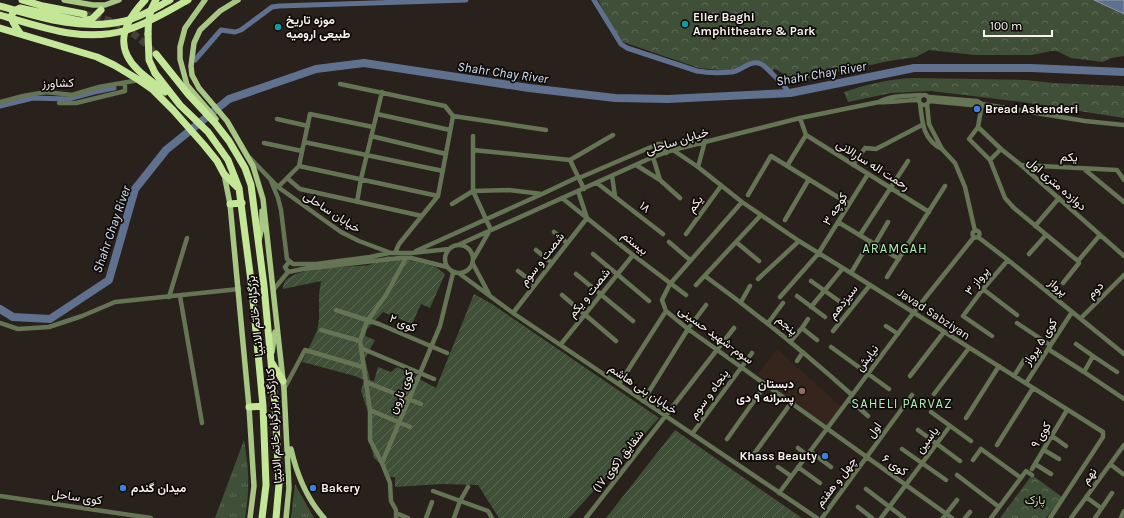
<svg xmlns="http://www.w3.org/2000/svg" width="1124" height="518" viewBox="0 0 1124 518" font-family="Karla,Vazirmatn,sans-serif">
  <style>
    .education { fill: #36251d }
    .grass { fill: url(#grass-tufts) }
    .forest { fill: url(#forest-crowns) }
    .garden { fill: url(#garden-furrows) }
    .water { fill: #60718f; stroke: #8e98ac }
    .lines { fill: none; stroke-linecap: round; stroke-linejoin: round }
    .canal { stroke: #60718f; stroke-width: 5 }
    .river { stroke: #60718f; stroke-width: 8 }
    .highway-tunnel { stroke: #48403b; stroke-width: 7; stroke-dasharray: 7 3.5; stroke-linecap: butt }
    .minor { stroke: #657454; stroke-width: 4.5 }
    .major { stroke: #a8c684; stroke-width: 5.5 }
    .highway { stroke: #c3e797; stroke-width: 7 }
    .highway-bridge { stroke: #c3e797; stroke-width: 7 }
    .culture-dot { fill: #0f9aa8; stroke: #0f0b09; stroke-width: 1.5 }
    .shop-dot { fill: #3f7fe0; stroke: #0f0b09; stroke-width: 1.5 }
    .education-dot { fill: #8d6e63; stroke: #0f0b09; stroke-width: 1.5 }
    .labels { text-anchor: middle; stroke-width: 3.5; stroke-linejoin: round; paint-order: stroke }
    .poi-label { font-size: 12px; font-weight: bold; fill: #f9f3ef; stroke: #0f0b09; text-anchor: start }
    .street-label { font-size: 12px; fill: #f9f3ef; stroke: #0f0b09 }
    .park-label { font-size: 12px; fill: #b8dba5; stroke: #0f0b09 }
    .water-label { font-size: 13px; font-style: italic; fill: #d4e0f5; stroke: #0f0b09 }
    .neighbourhood-label { font-size: 13px; letter-spacing: 1px; fill: #adefb8; stroke: #0f0b09 }
  </style>
  <defs>
    <pattern id="grass-tufts" width="24" height="20" patternUnits="userSpaceOnUse"><rect width="24" height="20" fill="#405038"/><path d="M3 7l-1-3M5 7V3M7 7l1-3M15 17l-1-3M17 17v-4M19 17l1-3" fill="none" stroke="#5c6a55"/></pattern>
    <pattern id="forest-crowns" width="20" height="18" patternUnits="userSpaceOnUse"><rect width="20" height="18" fill="#405038"/><path d="M2 6a3 3 0 1 1 6 0M12 15a3 3 0 1 1 6 0" fill="none" stroke="#5c6a55"/></pattern>
    <pattern id="garden-furrows" width="10" height="10" patternUnits="userSpaceOnUse"><rect width="10" height="10" fill="#405038"/><path d="M-1 1l2-2M0 10L10 0M9 11l2-2" fill="none" stroke="#5c6a55"/></pattern>
  </defs>
  <rect width="100%" height="100%" fill="#29211b"/>
  <path class="education" d="M777,349L843,408L828,425H825L758,374Z"/>
  <path class="grass" d="M244,440C249,470 250,488 245,518H215Z
    M295,484L314,518H291Z"/>
  <path class="forest" d="M598,0H1124V56L1111,58L1103,62L1071,58L1057,51H1051L1032,55H975L929,50L916,57L889,61L796,81L775,69L772,71L759,61L751,62L737,69L728,71L699,68L623,42L609,21Z
    M914,78L1026,80L1054,83L1124,86V118L1022,102L931,91L891,93L848,102L844,92C868,84 889,79 914,78Z
    M1032,475L1062,497L1046,518H1000Z"/>
  <path class="garden" d="M388,256L426,264L436,267L445,274L430,308L421,304L412,324L383,312L367,329L365,336L375,340L365,359L370,380L374,381L378,367L391,372L397,367L436,388L474,294L492,304L659,418L571,516L568,518H499L478,485L442,484L395,487V477H389L385,468L374,458L369,439L368,412L361,391L364,380L355,376L302,362L317,331L319,319V295L321,281L283,289C282,264 351,268 369,265C375,263 381,258 388,256Z
    M675,430L802,518H606Z"/>
  <path class="water" d="M1094,0H1124V14Z"/>
  <g class="lines">
    <path class="canal" d="M594,0L621,44L627,48L697,71C708,73 720,73 732,72C742,71 750,59 761,64C767,67 785,87 790,93
      M195,60L221,30L235,32L241,30L272,7L279,6L466,0
      M0,106L33,98L68,99L94,92L114,88"/>
    <path class="river" d="M0,309L13,317L50,319L109,280L135,189L166,150L229,99L316,69L364,63L529,88L615,98L668,99L790,93L914,68H1031L1124,72"/>
    <path class="highway-tunnel" d="M84,14C118,21 131,29 156,54"/>
    <path class="minor" d="M340,84L445,106L453,116
      M919 100a5 5 0 1 1 10 0a5 5 0 1 1-10 0Z
      M929,97L977,101L982,104
      M929,101L971,105L982,104L1085,121L1124,125
      M0,102L23,96L46,92L72,95L99,87L139,80
      M879,102C891,103 906,100 919,100
      M59,103H76L125,91V83
      M920,103C922,122 923,140 942,149
      M927,104L929,124L942,149L955,163L965,187L975,231
      M982,104L978,127L969,139L990,160L1005,198L1014,208L1078,261
      M377,114L450,130
      M277,119L308,126
      M978,127L1001,149L1021,165L1124,256
      M806,135L929,212
      M371,136L446,154
      M304,142L443,171
      M264,143L302,151
      M473,150V136
      M673,150L698,167L742,202L799,241L851,273L1103,432V437L1050,518
      M653,157L660,180
      M250,158L278,187L324,220L341,232L359,241L391,253H412L449,249
      M570,160L584,189
      M990,160L1001,149
      M636,165L660,180L680,198
      M853,165L865,148L876,149L922,125
      M1021,165L1117,170L1124,180
      M299,166L438,196
      M787,166L806,135L800,118
      M698,167L705,141
      M1084,169L1124,202
      M612,176L615,196
      M287,178L300,189L422,216
      M579,178L658,144H663L666,153
      M271,181L278,198L281,210L287,259L293,264H316L370,257L389,253
      M597,183L663,234
      M278,187L299,166L310,114L373,127
      M578,191L587,218
      M748,195L771,156L849,204
      M562,198L633,255L686,295
      M357,202L361,179L382,92
      M742,202L670,284L662,300L666,311L688,329L952,518
      M452,204L473,191L509,190L542,194L578,177
      M785,220L809,179
      M838,222L899,259
      M1035,226L1059,198
      M491,230L473,191V150L570,160L613,135
      M972.5 234a3.5 3.5 0 1 1 7 0a3.5 3.5 0 1 1-7 0Z
      M554,232L567,243
      M686,234L721,186
      M860,235L908,161
      M978,237L1008,260L1124,354
      M669,242L690,260
      M736,242L759,261
      M875,244L888,222
      M445 259a14 14 0 1 1 28 0a14 14 0 1 1-28 0Z
      M458,245L653,157L673,150L800,118L879,102C891,95 907,96 921,95
      M536,250L552,263
      M416,251L542,194
      M395,253L399,244L438,196L453,116L546,130
      M593,254L649,301
      M1029,254L1046,235
      M474,258L490,230
      M473,264L489,294
      M518,271L535,284
      M288,272L285,267L289,262
      M851,273L870,241
      M460,274L513,313L817,518
      M576,274L633,321
      M705,276C756,313 805,353 852,395
      M887,277L945,186
      M758,279L799,241
      M811,281L839,301
      M1063,283L1079,263L1078,261L1100,235
      M696,285L761,215
      M274,289L288,272L303,269L400,258H411L447,267
      M983,289L1017,315
      M562,295L616,341
      M180,296L202,423
      M797,296L825,317
      M169,297L187,238
      M780,297L818,254L868,174
      M741,302L750,286
      M811,307L843,268
      M336,310L379,324L447,353
      M513,313L587,218
      M1081,318L1124,275
      M0,323L18,329L49,327L82,316L115,302L239,289
      M768,323L783,303
      M1017,323L1050,345
      M886,326L898,334
      M802,328L817,340
      M321,330L360,341
      M833,331L870,285
      M992,336L963,316L983,289L1008,260
      M790,342L802,328L808,319
      M561,344L633,255
      M1076,344L1093,356
      M831,347L889,389
      M361,348L434,379
      M1048,349L1084,372L1093,356L1117,372
      M797,361L803,352
      M1084,372L1124,399
      M910,376L944,332
      M1014,376L1026,357
      M366,382L421,404
      M1026,383L1072,312
      M619,384L666,311
      M284,389L305,350L363,367
      M934,394L969,348
      M849,399L868,416
      M643,401L688,329L706,305
      M370,410L410,427
      M931,412L971,441
      M966,418L999,366
      M918,430L960,461
      M692,434L752,353
      M1052,436L1066,446
      M727,439L766,384
      M997,445L1033,388
      M798,448L807,455
      M902,449L946,480
      M1044,450L1059,459
      M810,451L831,467
      M751,458L791,403
      M973,460L981,449L1021,478
      M382,463L440,326L453,273
      M1035,464L1051,474
      M1110,464L1123,474
      M778,467L791,476
      M798,467L820,483
      M1032,469L1067,410
      M957,475L999,507
      M866,489L904,518
      M433,491L488,511L492,518
      M779,493L914,312L974,237
      M0,496L151,518
      M1086,497L1101,508
      M858,507L872,518
      M396,513L408,518
      M396,518V510L391,501L390,483L382,463L370,440V410L360,341L367,321L386,295L406,258
      M426,518L432,502
      M454,518L460,501L468,487
      M586,518L734,328
      M822,518L912,395
      M881,518L950,426
      M943,518L957,500
      M965,518L970,512
      M991,518L1026,471L1032,475
      M1071,518L1124,445
      M1095,518L1112,493
      M1121,518L1124,511"/>
    <path class="major" d="M64,0L93,5H105L119,0
      M205,0L185,28L180,47V59L187,85L216,119
      M238,0L220,11L200,30L194,43L191,66L192,75L199,88L227,121L253,166L263,199L284,389L289,488L286,518
      M224,174L230,204L249,407L254,486L250,518
      M259,240L262,227V211
      M272,352L275,332
      M291,449C297,475 306,498 324,518"/>
    <path class="highway" d="M22,0L43,6L84,14
      M145,0C124,22 113,46 138,70C146,78 156,84 165,92
      M0,28L97,57L114,65L139,80L152,89L173,110L204,145L217,161L224,174L237,187
      M20,33C13,23 5,14 20,8L80,21
      M148,34C148,22 149,10 156,0
      M156,54L188,94L215,123L229,141L245,168L251,185L264,286L275,405L279,484L276,518
      M155,73L180,105L208,132L228,160L239,188L252,289L263,406L266,485L262,518
      M230,204L242,203
      M272,363L283,381
      M249,407L263,406"/>
    <path class="highway-bridge" d="M0,6C41,18 82,31 125,21C141,17 155,8 170,0
      M0,15C42,27 82,43 127,30C149,23 168,11 188,0
      M82,21L92,19L101,10
      M148,34L149,60L155,73"/>
  </g>
  <g class="culture-dot">
    <circle cx="685" cy="24" r="4"/>
    <circle cx="278" cy="27" r="4"/>
  </g>
  <g class="shop-dot">
    <circle cx="977" cy="109" r="4"/>
    <circle cx="825" cy="456" r="4"/>
    <circle cx="123" cy="488" r="4"/>
    <circle cx="313" cy="488" r="4"/>
  </g>
  <circle class="education-dot" cx="802" cy="391" r="4"/>
  <g class="labels">
    <g class="poi-label">
      <text x="693" y="21">Eller Baghi<tspan x="693" dy="14">Amphitheatre &amp; Park</tspan></text>
      <text x="286" y="24">موزه تاریخ<tspan x="286" dy="14">طبیعی ارومیه</tspan></text>
      <text x="985" y="113">Bread Askenderi</text>
      <text x="794" y="388" text-anchor="end">دبستان<tspan x="794" dy="14">پسرانه ۹ دی</tspan></text>
      <text x="817" y="460" text-anchor="end">Khass Beauty</text>
      <text x="131" y="492">میدان گندم</text>
      <text x="321" y="492">Bakery</text>
    </g>
    <g class="street-label">
      <text transform="translate(58 83) rotate(-1)" y="4">کشاورز</text>
      <text transform="translate(677 141) rotate(-17)" y="4">خیابان ساحلی</text>
      <text transform="translate(1069 157) rotate(3)" y="4">یکم</text>
      <text transform="translate(873 165) rotate(32)" y="4">رحمت اله سارالانی</text>
      <text transform="translate(1057 184) rotate(41)" y="4">دوازده متری اول</text>
      <text transform="translate(695 204) rotate(-54)" y="4">یکم</text>
      <text transform="translate(645 207) rotate(38)" y="4">۱۸</text>
      <text transform="translate(835 209) rotate(-58)" y="4">کوچه ۳</text>
      <text transform="translate(332 212) rotate(33)" y="4">خیابان ساحلی</text>
      <text transform="translate(635 243) rotate(39)" y="4">بیستم</text>
      <text transform="translate(542 259) rotate(-52)" y="4">شصت و سوم</text>
      <text transform="translate(977 281) rotate(-52)" y="4">پرواز ۳</text>
      <text transform="translate(1058 287) rotate(39)" y="4">پرواز</text>
      <text transform="translate(1095 290) rotate(-45)" y="4">دوم</text>
      <text transform="translate(589 293) rotate(-51)" y="4">شصت و یکم</text>
      <text transform="translate(843 302) rotate(-52)" y="4">سیزدهم</text>
      <text transform="translate(934 314) rotate(33)" y="4">Javad Sabziyan</text>
      <text transform="translate(255 316) rotate(-96)" y="4">بزرگراه خاتم الانبیا</text>
      <text transform="translate(403 323) rotate(23)" y="4">کوی ۲</text>
      <text transform="translate(787 325) rotate(40)" y="4">پنجم</text>
      <text transform="translate(716 335) rotate(36)" y="4">سوم-شهید حسینی</text>
      <text transform="translate(1040 342) rotate(-57)" y="4">کوی ۵ پرواز</text>
      <text transform="translate(867 358) rotate(-53)" y="4">نیایش</text>
      <text transform="translate(643 389) rotate(34)" y="4">خیابان بنی هاشم</text>
      <text transform="translate(401 392) rotate(-67)" y="4">کوی نارون</text>
      <text transform="translate(709 394) rotate(-54)" y="4">پنجاه و سوم</text>
      <text transform="translate(274 426) rotate(-94)" y="4">کنارگذر بزرگراه خاتم الانبیا</text>
      <text transform="translate(874 430) rotate(-54)" y="4">اول</text>
      <text transform="translate(1041 435) rotate(-59)" y="4">کوی ۹</text>
      <text transform="translate(927 440) rotate(-53)" y="4">یاسین</text>
      <text transform="translate(618 461) rotate(-52)" y="4">شقایق (کوی ۱۷)</text>
      <text transform="translate(895 465) rotate(35)" y="4">کوی ۶</text>
      <text transform="translate(1089 476) rotate(-54)" y="4">نهم</text>
      <text transform="translate(836 482) rotate(-53)" y="4">چهل و هفتم</text>
      <text transform="translate(77 497) rotate(8)" y="4">کوی ساحل</text>
    </g>
    <g class="park-label">
      <text x="1035" y="504">پارک</text>
    </g>
    <g class="water-label">
      <text transform="translate(503 72) rotate(8)" y="5">Shahr Chay River</text>
      <text transform="translate(821 73) rotate(-10)" y="5">Shahr Chay River</text>
      <text transform="translate(111 229) rotate(-71)" y="5">Shahr Chay River</text>
    </g>
    <g class="neighbourhood-label">
      <text x="895" y="253">ARAMGAH</text>
      <text x="902" y="408">SAHELI PARVAZ</text>
    </g>
  </g>
  <path d="M984 30v6h68v-6" fill="none" stroke="#f9f3ef" stroke-width="2"/>
  <text x="990" y="30" font-size="12" fill="#f9f3ef" stroke="#0f0b09" stroke-width="3" paint-order="stroke">100 m</text>
</svg>
